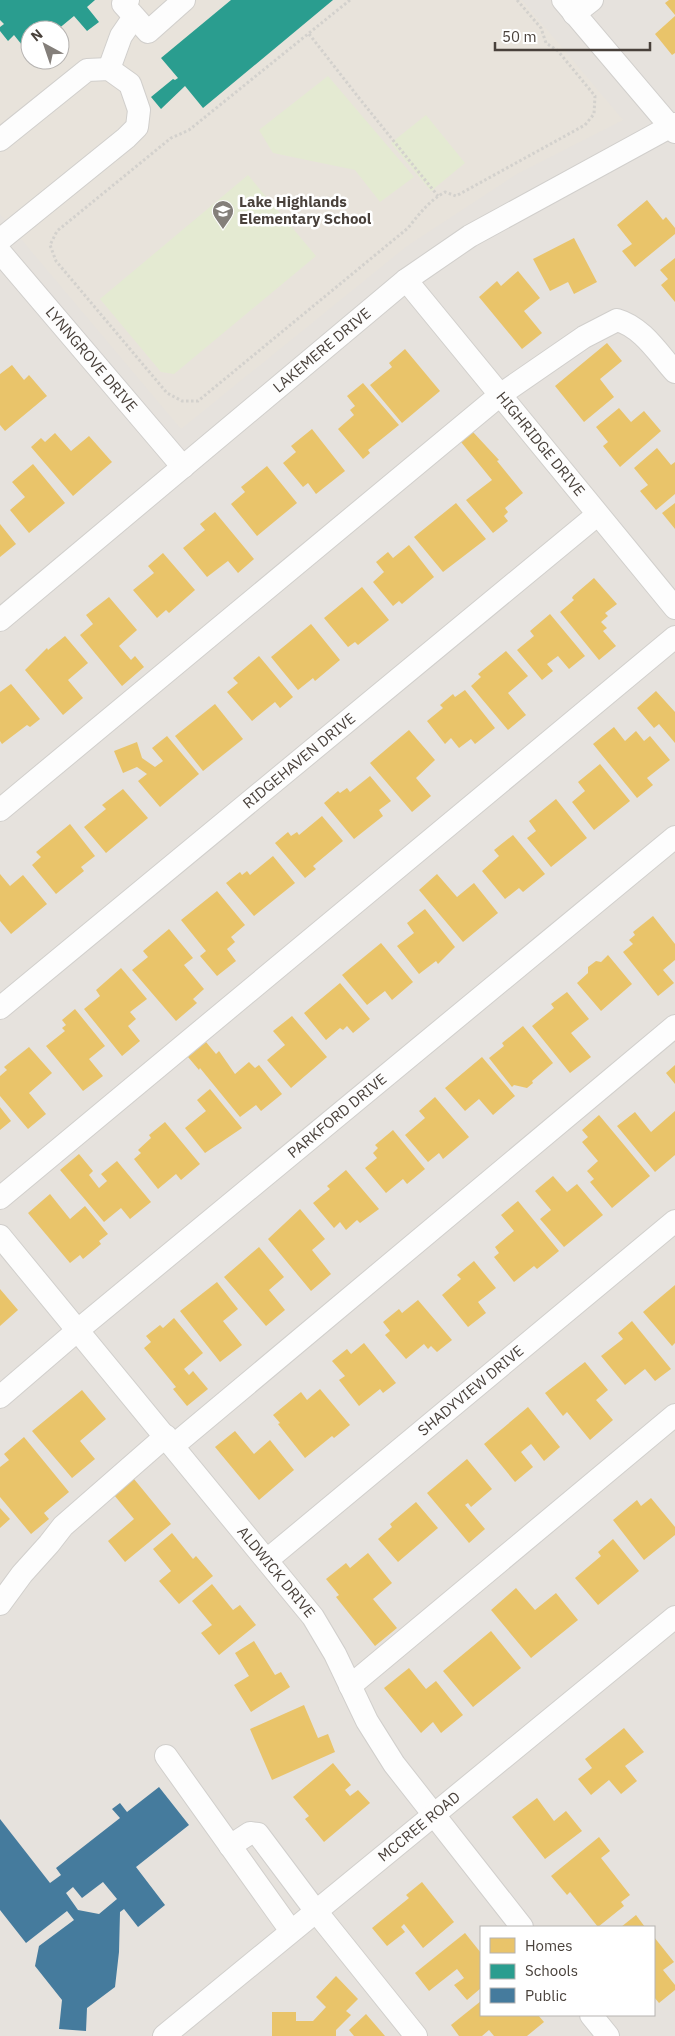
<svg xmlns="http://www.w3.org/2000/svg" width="675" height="2036" viewBox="0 0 675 2036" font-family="'IBM Plex Sans',sans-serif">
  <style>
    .residential { fill: #e6e2dd; fill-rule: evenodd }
    .education { fill: #e8e3db; fill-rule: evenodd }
    .green { fill: #e4ead2 }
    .homes { fill: #e9c46a }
    .schools { fill: #2a9d8f }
    .public { fill: #457b9d; fill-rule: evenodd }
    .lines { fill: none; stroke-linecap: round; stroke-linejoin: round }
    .minor-casing { stroke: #d1cfcc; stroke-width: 24 }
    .path { stroke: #d3d1cd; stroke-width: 3; stroke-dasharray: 2.5 2.5; stroke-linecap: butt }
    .minor { stroke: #fdfdfd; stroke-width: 22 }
    .labels { text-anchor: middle; stroke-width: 5; stroke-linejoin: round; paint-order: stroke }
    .poi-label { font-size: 15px; font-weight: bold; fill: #49413b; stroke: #fff; text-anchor: start }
    .street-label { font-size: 15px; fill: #49413b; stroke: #fff }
  </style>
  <rect width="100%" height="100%" fill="#f3f1ef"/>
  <path class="residential" d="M0,0H675V2036H0ZM30,30H60V60H30ZM481,1927H654V2015H481Z"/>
  <path class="education" d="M0,0H522L623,120L517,174L407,246L181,429L0,214ZM30,30H60V60H30Z"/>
  <path class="green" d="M328,76L414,177L380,202L355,170L273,153L259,130Z
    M426,115L465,163L431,191L391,143Z
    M248,175L316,256L174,374L161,372L100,299Z"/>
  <path class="homes" d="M669,0H675V15L665,3Z
    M675,16V53L672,55L655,34Z
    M647,200L663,220L666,217L675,228V234L635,267L622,251L632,244L617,225Z
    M574,238L597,282L574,294L568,282L550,291L533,259Z
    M675,258V302L661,285L668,279L660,270Z
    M518,271L540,298L524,311L542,333L522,349L479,297L497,281L501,286Z
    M607,343L622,361L600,379L614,397L584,422L555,386Z
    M405,349L440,391L402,423L370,385L392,367L389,363Z
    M12,365L24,380L29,375L47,396L5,431L0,425V374Z
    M363,383L399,425L368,450L370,453L363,459L338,429L354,415L350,410L355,406L347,396Z
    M619,408L631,422L644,411L661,431L620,467L603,446L608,442L596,427Z
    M312,429L345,471L316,494L308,483L303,487L283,463L296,452L291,446Z
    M473,432L499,460L497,461L523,493L505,508L508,512L504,516L508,521L493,533L466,500L492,480L461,442Z
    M55,433L71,451L89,436L112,462L73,496L31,447L41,438L45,442Z
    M657,448L671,465L675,462V494L656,510L640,491L648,485L634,468Z
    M33,464L65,503L29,533L10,510L25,497L12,482Z
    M267,466L297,503L257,536L231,504L245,492L241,487Z
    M456,503L486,539L443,572L414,537Z
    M675,503V529L662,513Z
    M215,512L254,559L238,573L228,561L207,577L183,548L205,530L200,524Z
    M0,524L16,544L0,557Z
    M409,545L434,577L402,604L399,601L393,606L373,582L384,572L376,562L388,552L393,558Z
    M163,553L195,590L169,613L166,610L157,618L133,590L154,573L148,566Z
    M594,578L617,604L605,613L608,616L601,622L607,628L603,631L616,646L599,660L560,612L574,600L572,598L573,596Z
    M362,587L389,620L358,645L355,642L348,647L324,618Z
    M109,597L137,630L119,646L131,660L135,656L144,667L122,686L80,635L93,624L86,615Z
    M550,614L585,656L569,669L558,656L547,664L553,671L542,680L517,650L534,636L530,631Z
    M311,624L340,660L315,681L313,678L298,690L271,657Z
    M65,636L88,663L68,680L83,698L63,715L25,670L47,648L48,650Z
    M506,651L528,676L508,693L526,715L508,730L471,686L481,677L478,674Z
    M259,656L293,697L280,708L275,702L252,721L227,692L238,683L233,678Z
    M11,684L40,719L30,727L27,725L2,744L0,741V692Z
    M465,690L495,728L475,744L471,739L459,748L451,738L445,744L427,721L443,708L440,705L453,694L455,697Z
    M656,691L675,712V743L659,724L654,728L637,708Z
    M215,704L243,739L203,771L175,736Z
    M614,727L625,741L636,731L644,741L650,736L670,760L647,778L653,785L637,798L593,744Z
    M409,730L435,760L416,778L431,796L412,812L370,763Z
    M167,736L199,774L160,807L138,781L147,774L137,767L123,773L114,751L137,742L142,758L155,767L163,761L152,748Z
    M600,764L630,801L594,830L572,802L585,791L578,782Z
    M370,776L391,801L379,810L383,816L354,839L324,803L338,791L340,793L347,788L350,792Z
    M123,789L148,818L106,853L84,827L106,809L102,805Z
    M556,799L587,838L551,867L527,838L536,831L529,821Z
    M322,816L343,841L313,866L316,869L305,878L275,843L288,832L291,836L297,832L299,835Z
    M70,824L95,856L81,867L84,871L56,894L32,865L41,857L36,852Z
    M513,835L545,874L523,892L519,888L505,899L482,871L499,856L494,850Z
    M273,856L295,883L254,916L226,883L240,872L242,875L247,871L250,875Z
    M0,874L10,886L23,875L47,904L11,934L0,921Z
    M437,874L457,897L474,883L498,913L463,942L419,890Z
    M217,891L245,925L231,937L235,942L227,949L236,961L217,976L200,956L206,951L181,920Z
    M425,909L455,947L438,964L436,961L419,974L397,946L414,933L407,923Z
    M653,916L675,944V960L663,970L674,983L658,996L623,952L633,944L629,940L635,935L633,932Z
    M169,929L193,958L184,965L204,989L193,999L197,1003L176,1021L132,970L148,957L143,951Z
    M381,943L413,982L392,1000L385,991L367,1005L342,975Z
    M608,955L632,984L601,1011L577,983L588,973V967L596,961L601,962Z
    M121,968L147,999L130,1012L136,1019L128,1026L140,1041L122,1056L84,1009L100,996L96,990Z
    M340,983L370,1019L353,1033L347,1026L343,1030L340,1028L326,1040L304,1013Z
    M567,992L589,1019L571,1033L591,1057L570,1073L532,1026L554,1008L551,1004Z
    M75,1009L105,1046L89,1059L103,1076L83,1091L46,1046L65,1031L62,1028L66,1025L62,1020Z
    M292,1016L327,1057L291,1088L267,1060L285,1045L273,1031Z
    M523,1026L553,1063L532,1081L533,1083L527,1088L514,1085L512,1087L489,1058L504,1046L502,1043Z
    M206,1042L216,1054L219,1051L235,1074L249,1062L255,1068L259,1065L282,1094L261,1111L256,1105L240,1117L200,1068L199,1070L188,1057Z
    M29,1047L52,1073L29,1093L46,1114L28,1129L0,1096V1076L7,1070L4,1067Z
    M482,1057L515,1096L493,1115L479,1099L465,1111L445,1088Z
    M675,1065V1084L666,1073Z
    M210,1089L242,1128L205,1153L185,1128L206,1111L197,1100Z
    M435,1097L469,1137L443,1159L439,1153L428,1162L405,1135L425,1118L419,1111Z
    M0,1107L11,1121L0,1130Z
    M675,1111V1155L655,1172L617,1126L635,1112L651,1132Z
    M599,1115L650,1176L612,1208L590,1182L594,1179L587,1171L598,1161L582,1142L588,1137L582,1130Z
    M165,1122L200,1164L181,1180L176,1174L158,1189L134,1159L141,1153L138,1150L151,1138L149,1135Z
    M393,1130L425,1169L407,1184L403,1179L386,1193L365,1168L377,1158L373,1153L378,1148L375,1145Z
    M79,1154L93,1171L89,1175L99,1188L107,1181L101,1174L117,1161L151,1202L130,1219L121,1208L104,1222L60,1170Z
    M346,1170L379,1209L360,1223L357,1220L346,1230L340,1222L334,1228L313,1203L330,1189L327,1186Z
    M553,1176L567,1192L577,1184L603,1215L564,1247L540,1219L551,1210L535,1191Z
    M50,1194L70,1219L85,1206L108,1234L99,1241L101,1244L83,1259L80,1255L70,1263L28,1213Z
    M518,1201L559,1251L537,1269L534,1266L514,1282L494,1257L499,1253L495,1247L514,1231L501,1215Z
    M300,1209L325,1239L312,1250L331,1274L311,1291L268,1239Z
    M259,1247L284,1277L269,1290L285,1310L266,1326L224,1277Z
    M474,1261L496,1288L478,1302L486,1313L468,1327L442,1295L461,1279L457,1275Z
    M217,1282L238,1309L223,1321L242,1345L220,1362L180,1311Z
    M675,1285V1343L672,1346L643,1312Z
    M0,1289L18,1310L0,1326Z
    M418,1300L452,1340L437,1352L431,1346L428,1349L424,1344L406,1359L385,1335L390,1331L383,1322L399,1309L402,1313Z
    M174,1318L203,1353L184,1369L189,1375L193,1371L208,1389L187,1406L173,1389L176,1387L144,1348L151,1342L146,1336L160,1325L163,1328Z
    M632,1321L671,1369L655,1381L645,1369L625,1385L601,1356L623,1339L618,1333Z
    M364,1343L396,1383L383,1393L380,1389L359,1406L339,1380L345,1376L332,1361L347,1349L351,1354Z
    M585,1362L608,1390L596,1400L613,1420L590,1440L567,1412L563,1416L545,1393Z
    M320,1389L350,1425L334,1438L332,1436L305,1458L278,1424L280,1423L273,1415L301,1392L307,1400Z
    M82,1390L106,1419L80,1441L95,1459L72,1478L32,1431Z
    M528,1407L560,1447L544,1461L531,1444L521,1452L533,1467L515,1482L484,1444Z
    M235,1431L254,1454L270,1440L294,1470L259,1500L215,1447Z
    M24,1437L69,1492L44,1513L49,1519L31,1534L0,1497V1467L9,1460L4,1454Z
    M467,1459L492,1489L471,1507L468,1503L465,1505L485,1529L469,1543L427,1493Z
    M134,1479L171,1524L125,1562L108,1541L134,1519L114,1495Z
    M651,1498L675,1527V1535L644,1560L613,1520L637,1500L641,1506Z
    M416,1502L438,1528L398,1562L378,1539L392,1527L390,1524Z
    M0,1508L10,1519L0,1528Z
    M172,1533L193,1559L196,1556L213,1576L179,1604L159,1581L171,1571L153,1549Z
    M613,1539L639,1571L598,1605L575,1578L601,1556L598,1552Z
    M368,1553L392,1583L373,1599L397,1628L375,1646L336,1597L339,1595L326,1579L346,1563L350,1568Z
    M212,1584L233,1610L240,1605L256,1625L219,1655L201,1633L212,1625L192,1601Z
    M516,1588L535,1610L556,1593L578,1620L531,1658L491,1610Z
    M491,1631L521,1668L473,1707L443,1671Z
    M254,1641L275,1675L281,1672L290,1687L251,1712L234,1685L249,1676L235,1653Z
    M409,1668L426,1689L436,1681L463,1715L441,1733L433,1722L421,1733L384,1688Z
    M304,1705L318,1738L328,1734L335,1752L272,1780L250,1729Z
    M624,1728L644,1752L625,1766L637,1781L621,1794L609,1780L591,1795L578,1779L592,1768L585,1759Z
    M333,1763L351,1785L345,1790L350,1796L358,1790L370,1803L324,1842L305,1819L309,1816L293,1797Z
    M537,1798L554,1821L566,1811L582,1831L545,1859L512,1817Z
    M599,1837L610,1851L601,1858L630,1895L621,1902L624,1906L598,1927L570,1892L567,1895L551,1876Z
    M422,1882L454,1922L423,1948L404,1924L401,1927L405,1932L387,1946L372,1928L409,1898L406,1895Z
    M636,1915L645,1927H621Z
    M465,1933L481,1953V1988L467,2000L454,1985L464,1978L457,1969L429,1991L415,1973Z
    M654,1937L674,1962L663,1970L675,1985V1990L659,2003L654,1997Z
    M336,1976L358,1999L346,2011L351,2015L336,2030V2036H272V2012H296V2021H313L326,2007L316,1997Z
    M481,2001V2015H538L544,2022L527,2036H494L489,2030L482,2036H459L451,2025Z
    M366,2014L385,2036H354L349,2030Z"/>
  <path class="schools" d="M0,0H95L87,7L99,22L87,31L74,16L57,30H30V55L14,35L8,41L0,31V27L4,24L0,20Z
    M231,0H333L203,108L185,86L161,109L151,97L173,79L175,80L178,78L161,58Z"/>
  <path class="public" d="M159,1787L189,1825L136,1867L165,1905L138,1927L124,1909L120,1912L119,1952L115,1987L87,2008L86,2031L59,2029L62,2000L35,1966L39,1946L74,1920L67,1911L26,1943L0,1910V1819L50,1883L61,1875L56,1868L120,1818L112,1809L120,1803L127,1812ZM103,1882L117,1899L99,1914L78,1910L66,1893L73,1887L82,1898Z"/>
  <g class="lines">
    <g class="minor-casing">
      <g id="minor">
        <path d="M128,0L123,4L148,32L184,0"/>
        <path d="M563,0L675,132"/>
        <path d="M574,14L592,0"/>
        <path d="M109,69L121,36L134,17"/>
        <path d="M0,140L87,70L109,69L130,84L139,110L137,127L126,138L0,240"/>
        <path id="s1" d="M0,252L183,467"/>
        <path id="s2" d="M406,280L675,608"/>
        <path id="s3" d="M0,620L406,280L470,236L675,124"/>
        <path d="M0,810L500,395L584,337L617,320C642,327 658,353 675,372"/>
        <path id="s4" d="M0,1008L597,515"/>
        <path d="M0,1198L675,637"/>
        <path id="s5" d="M0,1236L313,1617L335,1654L367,1721L394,1764L522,1927"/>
        <path id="s6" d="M0,1397L78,1330L675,837"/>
        <path d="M173,1446L675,1026"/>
        <path id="s7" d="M267,1560L675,1221"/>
        <path d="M0,1604L22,1574L49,1544L63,1526L166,1436"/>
        <path d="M350,1686L675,1415"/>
        <path d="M166,1756L291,1931"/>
        <path d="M230,1846L250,1833L258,1834L315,1910L416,2036"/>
        <path d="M591,2015L608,2036"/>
        <path id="s8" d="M164,2036L675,1617"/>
      </g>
    </g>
    <path class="path" d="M350,0L189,130L171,138L57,231L50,245L56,261L167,393L182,401H198L408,228C419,214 429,201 445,192L456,196L585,125L594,114L595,96L558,51L546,43L541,28L517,0
      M309,34L359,98L438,196"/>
    <use href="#minor" class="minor"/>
  </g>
  <defs>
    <g id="school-pin" transform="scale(1.125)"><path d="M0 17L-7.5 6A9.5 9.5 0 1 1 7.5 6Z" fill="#847f7a" stroke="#fff"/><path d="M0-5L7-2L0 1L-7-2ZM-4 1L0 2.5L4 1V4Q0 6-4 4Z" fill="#fff"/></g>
  </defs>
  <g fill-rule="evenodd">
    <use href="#school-pin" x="223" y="211"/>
  </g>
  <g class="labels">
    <g class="poi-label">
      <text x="239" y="207">Lake Highlands<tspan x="239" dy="17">Elementary School</tspan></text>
    </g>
    <g class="street-label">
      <text dy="5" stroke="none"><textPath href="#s3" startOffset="420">LAKEMERE DRIVE</textPath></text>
      <text dy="5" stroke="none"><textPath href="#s1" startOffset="141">LYNNGROVE DRIVE</textPath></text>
      <text dy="5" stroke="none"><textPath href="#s2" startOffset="212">HIGHRIDGE DRIVE</textPath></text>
      <text dy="5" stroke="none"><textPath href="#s4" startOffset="388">RIDGEHAVEN DRIVE</textPath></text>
      <text dy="5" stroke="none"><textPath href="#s6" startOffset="439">PARKFORD DRIVE</textPath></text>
      <text dy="5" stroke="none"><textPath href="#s7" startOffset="265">SHADYVIEW DRIVE</textPath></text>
      <text dy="5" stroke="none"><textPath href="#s5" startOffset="435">ALDWICK DRIVE</textPath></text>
      <text dy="5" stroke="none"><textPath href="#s8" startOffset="330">MCCREE ROAD</textPath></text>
    </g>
  </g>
  <rect x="480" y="1926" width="175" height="90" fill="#ffffff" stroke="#b6b3b1"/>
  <rect x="490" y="1938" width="25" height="15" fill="#e9c46a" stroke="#b6b3b1"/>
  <text x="525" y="1951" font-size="15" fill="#49413b">Homes</text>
  <rect x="490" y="1964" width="25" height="15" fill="#2a9d8f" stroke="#b6b3b1"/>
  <text x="525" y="1976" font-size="15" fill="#49413b">Schools</text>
  <rect x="490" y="1988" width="25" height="15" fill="#457b9d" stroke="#b6b3b1"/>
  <text x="525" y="2001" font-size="15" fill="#49413b">Public</text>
  <g transform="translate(45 45) rotate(320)"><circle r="24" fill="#ffffff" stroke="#b6b3b1"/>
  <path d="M0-4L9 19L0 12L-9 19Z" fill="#847f7a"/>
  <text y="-8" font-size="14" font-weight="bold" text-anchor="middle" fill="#49413b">N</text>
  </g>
  <path d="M495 42v8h155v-8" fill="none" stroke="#49413b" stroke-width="2.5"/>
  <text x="502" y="42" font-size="15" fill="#49413b" stroke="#ffffff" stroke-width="4" paint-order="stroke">50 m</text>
</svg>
